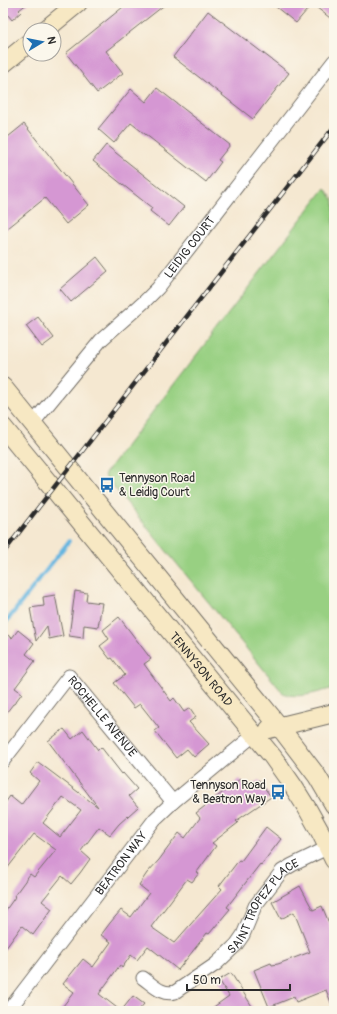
<svg xmlns="http://www.w3.org/2000/svg" width="337" height="1014" viewBox="0 0 337 1014" font-family="Pangolin,sans-serif">
  <style>
    .green { fill: #98d082; stroke: #627e56 }
    .lines { fill: none; stroke-linecap: round; stroke-linejoin: round }
    .stream { stroke: #65b6e0; stroke-width: 4 }
    .building { fill: #d597d3; fill-rule: evenodd }
    .street-casing { stroke: #726d65; stroke-width: 15 }
    .secondary-casing { stroke: #726d65; stroke-width: 20 }
    .street { stroke: #fff; stroke-width: 13 }
    .secondary { stroke: #f7e8c3; stroke-width: 18 }
    .rail-casing { stroke: #2b2b2b; stroke-width: 4.5 }
    .rail { stroke: #fbf7ec; stroke-width: 3; stroke-dasharray: 9; stroke-linecap: butt }
    .labels { text-anchor: middle; stroke-width: 3; stroke-linejoin: round; paint-order: stroke }
    .street-label { font-size: 12px; fill: #2b2b2b; stroke: #fbf7ec }
    .poi-label { font-size: 12px; fill: #2b2b2b; stroke: #fbf7ec; text-anchor: start }
  </style>
  <rect width="100%" height="100%" fill="#fbf7ec"/>
  <filter id="ink" filterUnits="userSpaceOnUse"><feTurbulence type="fractalNoise" baseFrequency=".025" numOctaves="2"/><feDisplacementMap in="SourceGraphic" scale="8" xChannelSelector="R" yChannelSelector="G"/><feConvolveMatrix kernelMatrix="1 2 1 2 8 2 1 2 1" color-interpolation-filters="sRGB"/></filter>
  <filter id="wash" filterUnits="userSpaceOnUse"><feTurbulence type="fractalNoise" baseFrequency=".012" numOctaves="4" result="noise"/><feDisplacementMap in="SourceGraphic" scale="16" xChannelSelector="R" yChannelSelector="G"/><feGaussianBlur stdDeviation="0.9" result="paint"/><feColorMatrix in="noise" values="0 0 0 0 0 0 0 0 0 0 0 0 0 0 0 0 0 1.4 0 .05"/><feComposite in="paint" operator="in"/></filter>
  <g filter="url(#wash)">
    <rect width="100%" height="100%" fill="#f5e8d1"/>
    <path class="green" d="M325,188L334,201V301L328,303L334,323V688C318,692 298,700 283,693L104,475Z"/>
    <g class="lines">
      <path class="stream" d="M3,626L69,541"/>
    </g>
    <g id="blocks">
      <path class="building" d="M3,3H28L19,10L21,12L12,20L3,9Z
        M128,3H167L106,51L123,73L97,93L66,53Z
        M271,3H334V21L312,4L296,23Z
        M208,11L289,73L253,119L173,57Z
        M157,88L230,145L218,160L221,162L206,182L131,123L114,143L98,129L131,89L146,102Z
        M24,124L89,205L66,224L45,198L3,232V141Z
        M106,145L184,207L169,226L150,211L152,208L93,161Z
        M97,257L108,271L71,302L60,289Z
        M38,317L54,338L42,347L26,326Z
        M75,591L87,593L86,601L102,603L98,627L84,625L83,638L69,636Z
        M55,595L63,636L49,639L47,626L36,641L30,608L44,606L43,597Z
        M119,617L151,659L144,664L171,701L174,698L184,712L190,708L196,717L189,722L209,744L194,757L187,749L176,758L155,731L159,728L140,704L134,708L114,683L125,675L112,658L110,659L100,646L109,639L103,630Z
        M18,630L34,643L26,654L35,661L15,688L22,693L14,704H13L3,717V632L12,638Z
        M64,729L72,739L83,730L98,750L101,747L122,774L123,773L137,789L129,796L138,807L119,824L110,835L99,827L81,851L90,859L80,873L71,884L62,876L42,901L52,909L33,935L22,926L3,952V914L15,897L14,896L30,874L34,877L56,850L34,834L3,874V806L10,796L21,805L39,781L30,773L38,762L98,807L48,741ZM63,797L81,810L60,837L43,823Z
        M240,779L247,788L259,780L271,797L236,821L238,823L212,843L216,846L197,872L199,873L192,882L187,879L151,927L174,943L222,889L219,886L239,860L241,861L266,827L281,839L261,865L260,864L227,907L230,909L209,934L207,933L178,970L148,946L137,960L131,955L122,968L120,965L99,994L121,1011L133,996L144,1004L138,1011H59L74,992L63,984L83,959L93,967L111,942L101,935L110,923L121,910L131,917L149,893L139,885L147,873L159,860L179,833L185,838L200,818L196,813Z
        M300,886L313,910L322,906L334,935V1010L326,990L296,1002L294,997L269,1007L254,970L271,963L272,965L278,964L310,952L294,912L281,919L272,902Z
        M231,973L255,1011H208L229,996L219,980Z"/>
    </g>
  </g>
  <g filter="url(#ink)">
    <use href="#blocks" fill-opacity="0" stroke="#726d65" stroke-width="1"/>
    <g class="lines">
      <g class="street-casing">
        <g id="street">
          <path id="s1" d="M33,423L101,340L144,302L158,288L334,61"/>
          <path id="s2" d="M3,761L69,676L173,802"/>
          <path id="s3" d="M143,978C153,985 162,996 175,992L216,964L236,945L243,935L255,906L282,871L292,865L329,847"/>
          <path id="s4" d="M8,1011L155,819L173,802L255,734"/>
        </g>
      </g>
      <g class="secondary-casing">
        <g id="secondary">
          <path d="M45,30L78,3"/>
          <path d="M3,64L30,42"/>
          <path d="M3,387L279,726L317,776L334,805"/>
          <path id="s5" d="M3,427L272,756C296,788 317,822 334,860"/>
          <path d="M269,729L334,713"/>
        </g>
      </g>
      <use href="#street" class="street"/>
      <use href="#secondary" class="secondary"/>
      <g class="rail-casing">
        <path id="rail" d="M3,553L334,127"/>
      </g>
      <use href="#rail" class="rail"/>
    </g>
  </g>
  <defs>
    <g id="bus-bare" transform="scale(1.2)"><path d="M-5-6H5V4H4V6H2V4H-2V6H-4V4H-5ZM-3.5-4V0h7V-4ZM-3.5 1.2v1.5H-2V1.2ZM2 1.2v1.5H3.5V1.2Z" fill="#1f6fb2" stroke="#fbf7ec" stroke-width="2.5" paint-order="stroke"/></g>
  </defs>
  <g fill-rule="evenodd">
    <use href="#bus-bare" x="107" y="485"/>
    <use href="#bus-bare" x="278" y="792"/>
  </g>
  <g class="labels">
    <g class="street-label">
      <text dy="4" stroke="none"><textPath href="#s1" startOffset="236">LEIDIG COURT</textPath></text>
      <text dy="4" stroke="none"><textPath href="#s5" startOffset="313">TENNYSON ROAD</textPath></text>
      <text dy="4" stroke="none"><textPath href="#s2" startOffset="160">ROCHELLE AVENUE</textPath></text>
      <text dy="4" stroke="none"><textPath href="#s4" startOffset="186">BEATRON WAY</textPath></text>
      <text dy="4" stroke="none"><textPath href="#s3" startOffset="162">SAINT TROPEZ PLACE</textPath></text>
    </g>
    <g class="poi-label">
      <text x="119" y="482">Tennyson Road<tspan x="119" dy="14">&amp; Leidig Court</tspan></text>
      <text x="266" y="789" text-anchor="end">Tennyson Road<tspan x="266" dy="14">&amp; Beatron Way</tspan></text>
    </g>
  </g>
  <rect width="337" height="1014" fill="none" stroke="#fbf7ec" stroke-width="16"/>
  <g transform="translate(42 42) rotate(80)"><circle r="19" fill="#fbf7ec" stroke="#a8a59f"/>
  <path d="M0-3L7 15L0 10L-7 15Z" fill="#1f6fb2"/>
  <text y="-6" font-size="11" font-weight="bold" text-anchor="middle" fill="#2b2b2b">N</text>
  </g>
  <path d="M187 984v6h103v-6" fill="none" stroke="#2b2b2b" stroke-width="2"/>
  <text x="193" y="984" font-size="12" fill="#2b2b2b" stroke="#fbf7ec" stroke-width="3" paint-order="stroke">50 m</text>
</svg>
